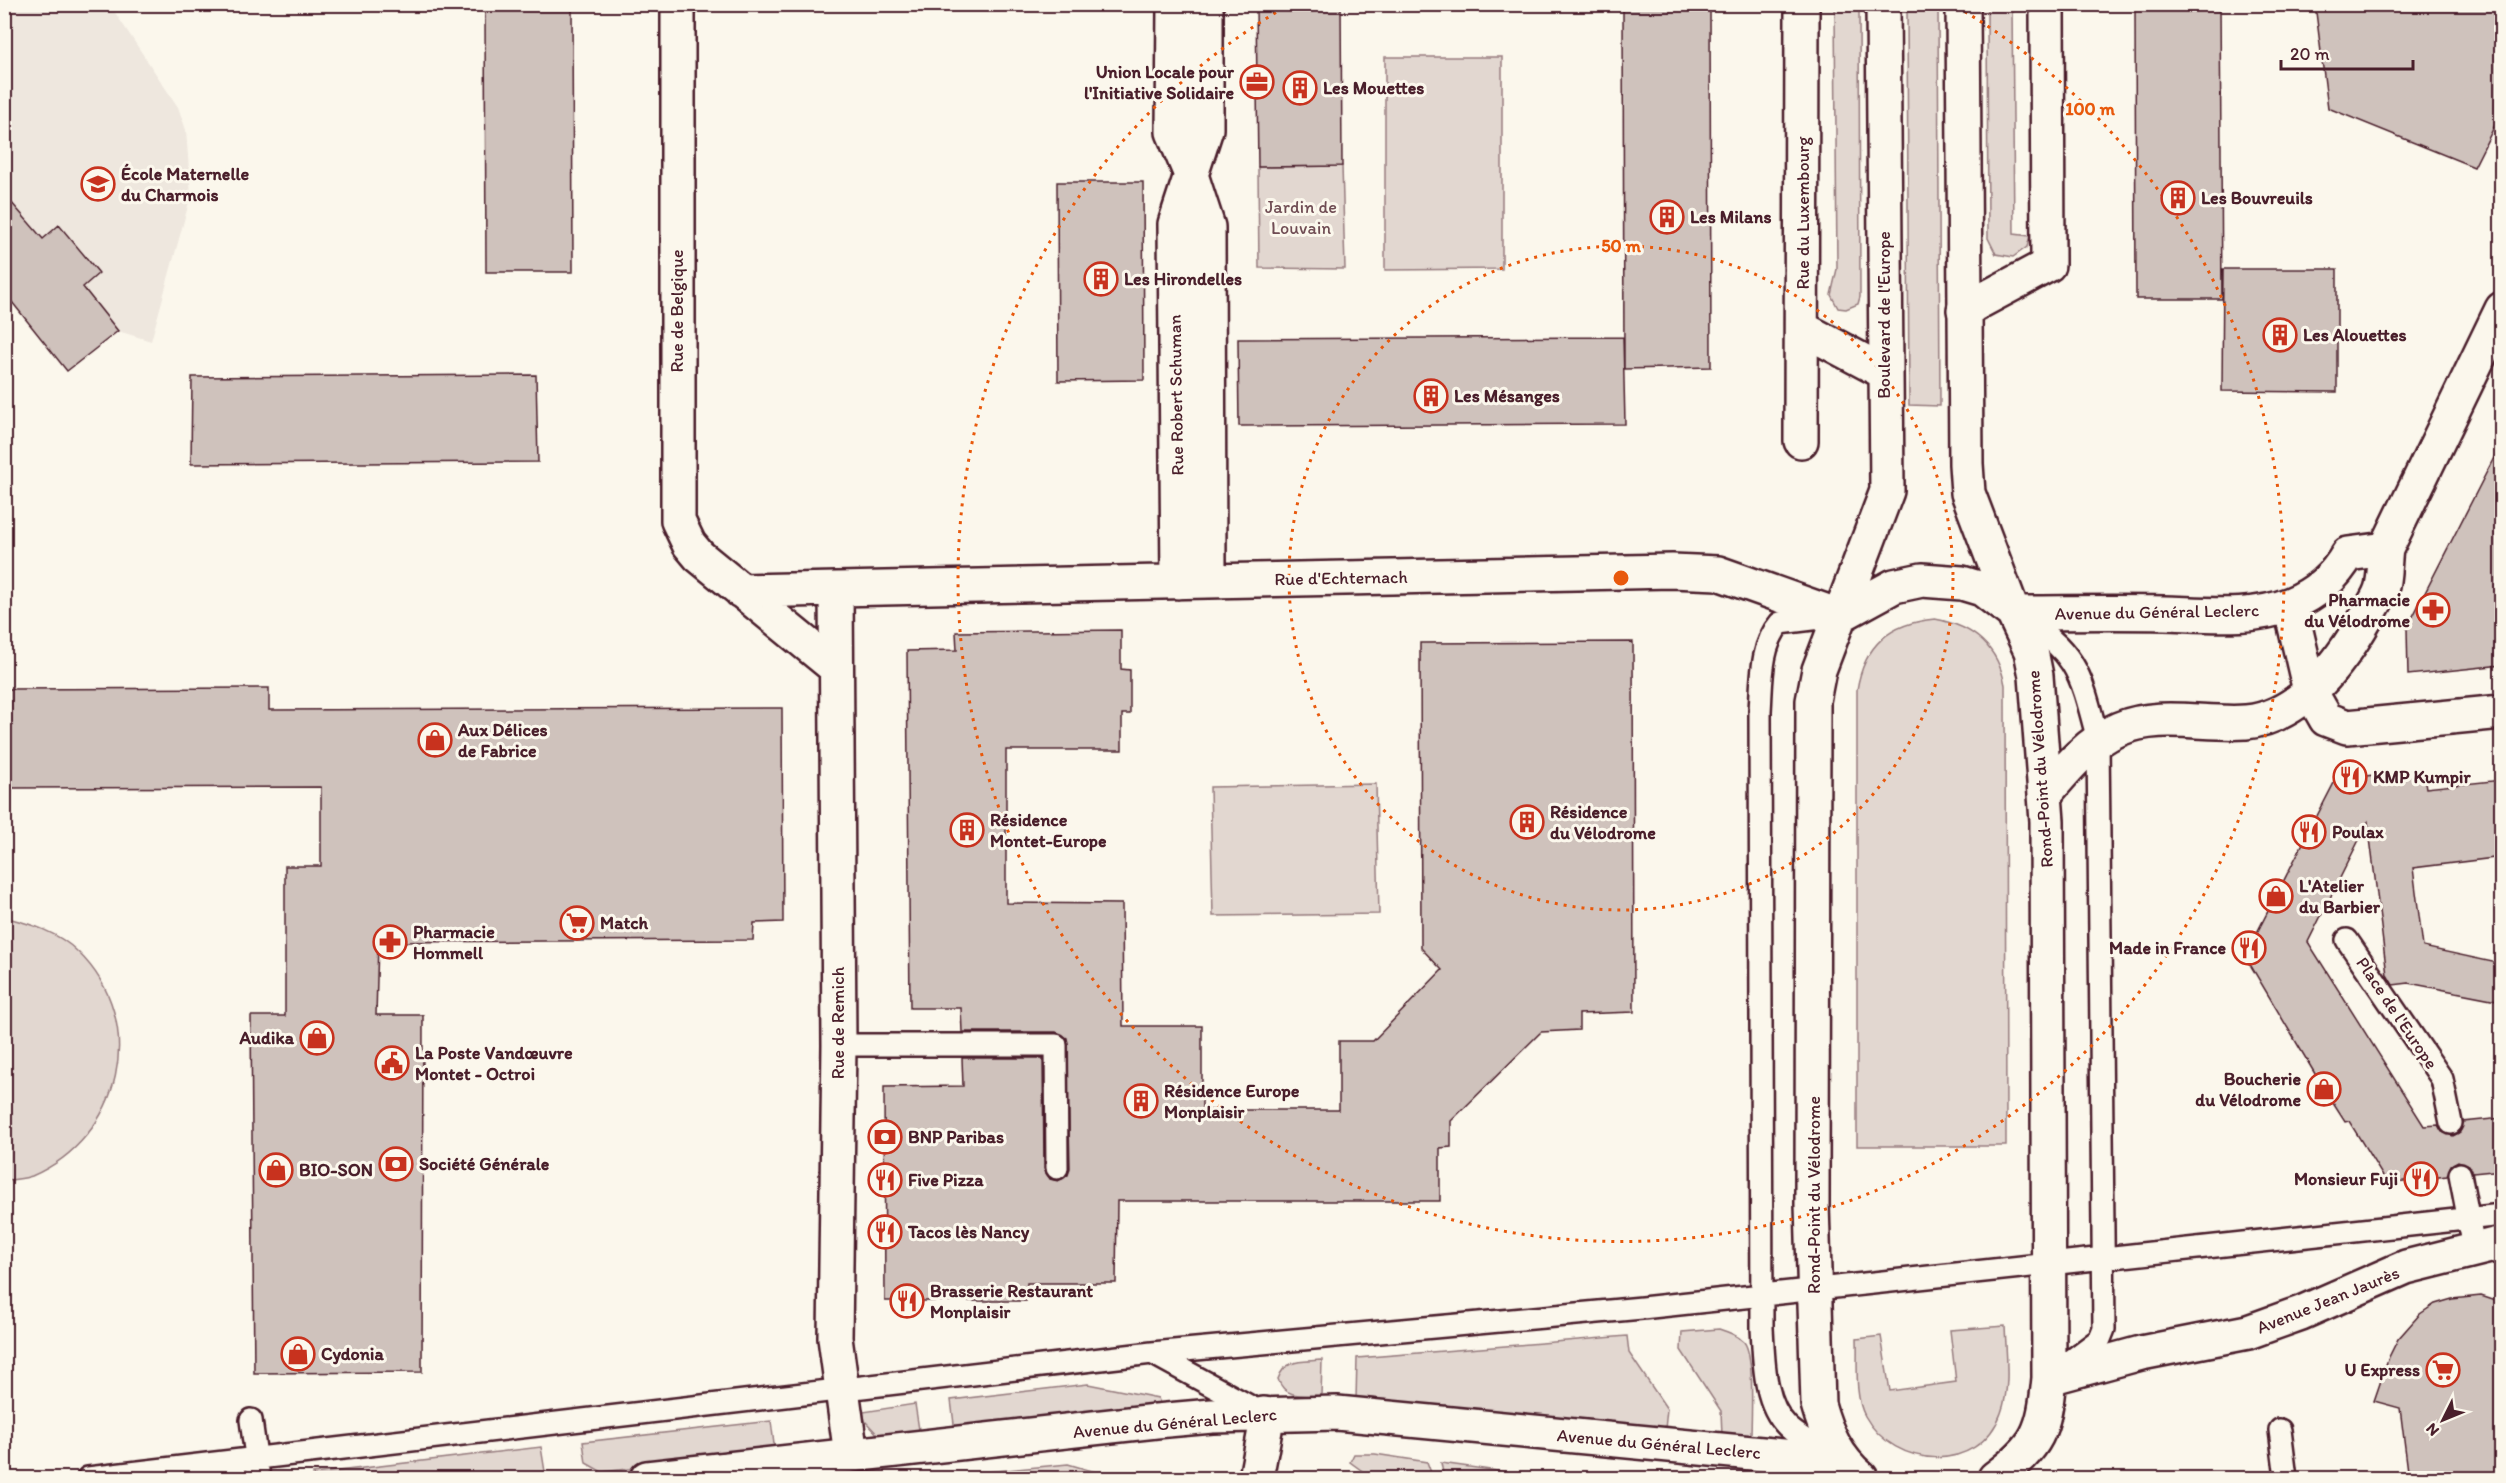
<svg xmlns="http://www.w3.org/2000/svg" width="2506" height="1483" viewBox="0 0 2506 1483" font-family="Itim,sans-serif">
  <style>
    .built { fill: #eee7de }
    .green { fill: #e2d7d0; stroke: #967b7e; stroke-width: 1.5 }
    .building { fill: #cfc2bc; stroke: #4a1f2b; stroke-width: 1.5 }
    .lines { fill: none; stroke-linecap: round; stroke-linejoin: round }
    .lane-casing { stroke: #4a1f2b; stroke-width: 26 }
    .street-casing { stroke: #4a1f2b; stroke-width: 38 }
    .secondary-casing { stroke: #4a1f2b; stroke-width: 38 }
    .lane { stroke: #fbf7ec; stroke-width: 21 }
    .street { stroke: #fbf7ec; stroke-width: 33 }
    .secondary { stroke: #fbf7ec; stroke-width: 33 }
    .ring { fill: none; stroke: #e8590c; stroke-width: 3; stroke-dasharray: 3 6 }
    .labels { text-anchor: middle; stroke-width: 6; stroke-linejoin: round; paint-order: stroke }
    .poi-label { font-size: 18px; font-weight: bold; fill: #4a1f2b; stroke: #fbf7ec; text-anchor: start }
    .park-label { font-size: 18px; fill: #704d54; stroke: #fbf7ec }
    .street-label { font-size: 18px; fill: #4a1f2b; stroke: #fbf7ec }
    .centre { fill: #e8590c; stroke: #fbf7ec; stroke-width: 3 }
    .ring-label { font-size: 18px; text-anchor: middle; font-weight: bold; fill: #e8590c; stroke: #fbf7ec; stroke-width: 6; stroke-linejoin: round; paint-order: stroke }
  </style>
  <rect width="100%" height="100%" fill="#fbf7ec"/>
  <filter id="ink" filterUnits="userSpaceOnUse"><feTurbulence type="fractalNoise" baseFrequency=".0167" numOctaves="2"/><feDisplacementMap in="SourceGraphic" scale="12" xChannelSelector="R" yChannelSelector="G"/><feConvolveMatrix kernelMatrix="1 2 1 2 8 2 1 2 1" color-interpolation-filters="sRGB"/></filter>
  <g filter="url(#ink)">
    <path class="built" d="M5,5H110L178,107L186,130L191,195L151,341L118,331L67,371L5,292Z"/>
    <path class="green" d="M1835,5H1859L1860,297L1858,304L1846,309L1838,308L1831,295L1837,269Z
      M1907,5H1938L1940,406L1909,405Z
      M1987,5H2012L2014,234L2030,236L2027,247L2013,257L1996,254L1988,238Z
      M1385,57H1502V269L1385,270Z
      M1342,166L1345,269L1259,268L1258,167Z
      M1935,619C1973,626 1998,647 2005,685L2006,1146H1857V690C1864,645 1890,623 1935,619Z
      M1376,784L1379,914L1213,916L1210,787Z
      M4,917C31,924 58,932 78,952C150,1022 121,1138 32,1176C24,1179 13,1179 5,1181Z
      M2005,1326C2006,1355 2011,1386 2001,1413C1979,1475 1894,1469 1865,1416C1854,1396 1858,1362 1857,1339L1881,1336L1890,1391L1956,1382L1950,1330Z
      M1719,1329C1728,1332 1737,1335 1744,1342C1755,1356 1751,1418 1751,1438L1722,1435L1721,1411L1681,1350L1682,1332Z
      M1627,1336L1629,1353L1667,1409L1665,1429L1356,1400L1357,1358Z
      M1322,1360L1321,1396C1303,1395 1285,1399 1278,1379C1285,1358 1303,1362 1322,1360Z
      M1088,1384L1158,1398L1160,1404L955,1432L951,1400Z
      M915,1404L920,1436L880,1437L865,1421L863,1412Z
      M771,1421L775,1452L602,1472L586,1463L583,1442Z
      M541,1447L546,1478H314L313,1474Z
      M1354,1454H1375L1427,1462L1433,1478H1372L1350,1462Z
      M1441,1463L1547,1478H1444Z
      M1068,1464L1116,1478L976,1477L977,1473Z"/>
    <path class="building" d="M485,4H572L573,272H486Z
      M1256,4H1341L1342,166L1258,167Z
      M1623,4H1710L1711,367L1624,369Z
      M2135,4H2220L2222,299H2136Z
      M2315,4H2502V111L2474,167L2328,108Z
      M1057,182H1143L1144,380L1058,381Z
      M4,194L43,239L59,225L99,273L83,287L118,331L67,371L4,292Z
      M2223,269H2337V392L2222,391Z
      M1623,337L1625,424L1239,426L1238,339Z
      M536,375L538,462L191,464L192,377Z
      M2502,442V665L2408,675L2407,628Z
      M1121,630V669L1130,670V714H1122V750H1006V903L1122,904L1123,1026H1202V1110H1339V1041H1373L1442,970L1421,948L1420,643L1633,642L1634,1012L1579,1014V1030L1541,1032L1451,1121V1147L1440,1148V1201H1117L1116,1283H1027L1026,1301H885L884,1087L963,1086L962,1058H1043L1044,1169L1050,1179L1058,1181L1068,1175L1070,1168L1067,1038L1056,1032H962L961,1008H910L907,651L957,650L956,632Z
      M269,688V710L782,708L783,922L754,923L753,940L378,942L376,1015H423L422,1372L254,1373L251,1016H285V866H321V787L4,788V689Z
      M2423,770L2426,788L2502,780V857L2413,868L2423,947L2502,964V1001L2409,983L2393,985L2387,975L2368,822L2308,942L2424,1126L2438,1125L2442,1132L2453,1136L2460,1132L2463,1122L2502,1118V1170L2473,1173L2469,1165L2458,1161L2451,1165L2447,1176L2387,1183L2349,1121L2345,1122L2324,1089L2245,956L2336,779Z
      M2481,1296L2502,1303V1479H2409L2400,1408L2374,1401L2389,1357L2398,1339L2420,1314L2435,1304L2452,1299Z"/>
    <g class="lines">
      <g class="lane-casing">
        <path id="lane" d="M2016,615C2078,651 2081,675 2098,740L2104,1329L2100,1339L2060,1369
          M1829,617L1780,623C1760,646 1762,682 1760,711L1762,1328C1764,1359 1763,1402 1787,1426C1800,1439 1821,1449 1837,1460
          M2347,940L2442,1079L2451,1123
          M839,1045H1056L1057,1168
          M2460,1174L2474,1248
          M1152,1353L1260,1412
          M251,1420L259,1478
          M2280,1430L2286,1478
          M88,1478L1152,1353L1642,1308L2502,1215"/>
      </g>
      <g class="street-casing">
        <path id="street" d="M678,4V521L689,544L699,556L836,668
          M1174,4L1173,132L1191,175L1208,227L1209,581
          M1964,310L2048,265L2047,4
          M1803,329L1884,372
          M1801,441L1802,4
          M1178,582L1175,224L1206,129V4
          M836,590L839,1045L835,1338L851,1455
          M741,591L1672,571L1718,573L1839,616
          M2310,691L2326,719L2347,727L2502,712
          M1256,1478L1265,1430L1264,1414"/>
      </g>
      <g class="secondary-casing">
        <path id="secondary" d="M1963,4L1966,464L1968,493L2013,612
          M2290,605L2310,691
          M2013,613C2064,613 2114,612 2164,613C2204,614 2253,620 2291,604C2315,594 2335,577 2348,554L2386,549
          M1839,616L1894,586L1922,580L1962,583L1982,589L2013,613L2031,651L2036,676L2047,821L2049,1378C2044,1431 2039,1445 1995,1478
          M2045,794C2066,769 2088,742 2119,729C2159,712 2204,725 2246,722C2301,717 2341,662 2366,618C2371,609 2378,599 2381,590C2385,578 2384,562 2386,549L2502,309
          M2049,1378L2141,1353L2248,1332L2301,1313L2406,1267L2502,1243
          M647,1478L1156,1421L1212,1416L1337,1413L1794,1457L1847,1467
          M1861,1478C1837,1458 1826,1433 1818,1404L1812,1204L1813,701L1819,670L1887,491L1883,4"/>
      </g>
      <use href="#lane" class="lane"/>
      <use href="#street" class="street"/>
      <use href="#secondary" class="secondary"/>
    </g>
  </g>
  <g class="ring">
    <circle cx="1621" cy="578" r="332"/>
    <path d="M1957 7A663 663 0 1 1 1285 7"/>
  </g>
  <defs>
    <g id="office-ring" transform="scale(1.725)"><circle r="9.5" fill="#fbf7ec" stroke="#c8321e" stroke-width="1.5"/><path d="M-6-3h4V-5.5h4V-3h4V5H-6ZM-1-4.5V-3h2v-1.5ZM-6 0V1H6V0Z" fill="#c8321e"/></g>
    <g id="building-ring" transform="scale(1.725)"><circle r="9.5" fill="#fbf7ec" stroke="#c8321e" stroke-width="1.5"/><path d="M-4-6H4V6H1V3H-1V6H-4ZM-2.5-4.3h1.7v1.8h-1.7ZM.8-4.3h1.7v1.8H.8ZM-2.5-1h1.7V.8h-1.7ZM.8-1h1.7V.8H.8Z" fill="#c8321e"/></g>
    <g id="school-ring" transform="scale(1.725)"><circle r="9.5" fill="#fbf7ec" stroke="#c8321e" stroke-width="1.5"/><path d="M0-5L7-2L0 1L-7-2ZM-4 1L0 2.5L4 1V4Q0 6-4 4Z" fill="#c8321e"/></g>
    <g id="pharmacy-ring" transform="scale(1.725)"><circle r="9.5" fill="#fbf7ec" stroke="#c8321e" stroke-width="1.5"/><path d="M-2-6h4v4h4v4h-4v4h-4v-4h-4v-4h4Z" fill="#c8321e"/></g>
    <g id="shop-ring" transform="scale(1.725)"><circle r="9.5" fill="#fbf7ec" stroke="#c8321e" stroke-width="1.5"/><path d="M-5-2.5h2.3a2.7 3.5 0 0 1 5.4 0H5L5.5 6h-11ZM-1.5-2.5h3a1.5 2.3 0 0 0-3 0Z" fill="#c8321e"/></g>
    <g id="restaurant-ring" transform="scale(1.725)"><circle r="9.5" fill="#fbf7ec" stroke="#c8321e" stroke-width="1.5"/><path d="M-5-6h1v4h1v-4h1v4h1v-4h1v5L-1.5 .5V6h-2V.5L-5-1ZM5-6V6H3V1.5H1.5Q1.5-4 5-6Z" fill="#c8321e"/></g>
    <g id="supermarket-ring" transform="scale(1.725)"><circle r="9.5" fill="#fbf7ec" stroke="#c8321e" stroke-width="1.5"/><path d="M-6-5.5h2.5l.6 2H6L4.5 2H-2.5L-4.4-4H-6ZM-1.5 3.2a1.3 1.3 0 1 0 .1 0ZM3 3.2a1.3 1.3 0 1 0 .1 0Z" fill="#c8321e"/></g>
    <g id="civic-ring" transform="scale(1.725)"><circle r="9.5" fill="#fbf7ec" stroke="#c8321e" stroke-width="1.5"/><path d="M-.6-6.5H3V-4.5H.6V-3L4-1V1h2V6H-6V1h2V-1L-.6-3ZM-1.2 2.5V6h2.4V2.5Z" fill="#c8321e"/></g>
    <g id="bank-ring" transform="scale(1.725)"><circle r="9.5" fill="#fbf7ec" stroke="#c8321e" stroke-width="1.5"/><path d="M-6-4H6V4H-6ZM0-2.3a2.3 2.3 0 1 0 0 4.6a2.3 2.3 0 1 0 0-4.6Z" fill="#c8321e"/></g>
  </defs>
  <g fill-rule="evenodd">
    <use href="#office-ring" x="1257" y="82"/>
    <use href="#building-ring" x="1300" y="88"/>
    <use href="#school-ring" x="98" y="184"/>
    <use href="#building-ring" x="2178" y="198"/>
    <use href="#building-ring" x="1667" y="217"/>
    <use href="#building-ring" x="1101" y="279"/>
    <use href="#building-ring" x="2280" y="335"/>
    <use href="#building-ring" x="1431" y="396"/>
    <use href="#pharmacy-ring" x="2433" y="610"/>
    <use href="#shop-ring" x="435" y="740"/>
    <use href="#restaurant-ring" x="2350" y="777"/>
    <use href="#building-ring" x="1527" y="822"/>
    <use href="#building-ring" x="967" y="830"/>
    <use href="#restaurant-ring" x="2309" y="832"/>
    <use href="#shop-ring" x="2276" y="896"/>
    <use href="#supermarket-ring" x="577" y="923"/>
    <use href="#pharmacy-ring" x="390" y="942"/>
    <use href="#restaurant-ring" x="2249" y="948"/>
    <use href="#shop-ring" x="317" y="1038"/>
    <use href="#civic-ring" x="392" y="1063"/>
    <use href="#shop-ring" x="2324" y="1089"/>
    <use href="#building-ring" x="1141" y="1101"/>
    <use href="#bank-ring" x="885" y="1137"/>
    <use href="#bank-ring" x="396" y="1164"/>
    <use href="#shop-ring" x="276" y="1170"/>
    <use href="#restaurant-ring" x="2421" y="1179"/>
    <use href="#restaurant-ring" x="885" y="1180"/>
    <use href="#restaurant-ring" x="885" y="1232"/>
    <use href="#restaurant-ring" x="907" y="1301"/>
    <use href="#shop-ring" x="298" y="1354"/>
    <use href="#supermarket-ring" x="2443" y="1370"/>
  </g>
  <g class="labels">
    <g class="poi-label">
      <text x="1234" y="78" text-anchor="end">Union Locale pour<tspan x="1234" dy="21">l'Initiative Solidaire</tspan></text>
      <text x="1323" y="94">Les Mouettes</text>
      <text x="121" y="180">École Maternelle<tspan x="121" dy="21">du Charmois</tspan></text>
      <text x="2201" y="204">Les Bouvreuils</text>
      <text x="1690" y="223">Les Milans</text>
      <text x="1124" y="285">Les Hirondelles</text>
      <text x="2303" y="341">Les Alouettes</text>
      <text x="1454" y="402">Les Mésanges</text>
      <text x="2410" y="606" text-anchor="end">Pharmacie<tspan x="2410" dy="21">du Vélodrome</tspan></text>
      <text x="458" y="736">Aux Délices<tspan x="458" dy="21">de Fabrice</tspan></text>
      <text x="2373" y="783">KMP Kumpir</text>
      <text x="1550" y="818">Résidence<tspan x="1550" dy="21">du Vélodrome</tspan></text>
      <text x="990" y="826">Résidence<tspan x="990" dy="21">Montet-Europe</tspan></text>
      <text x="2332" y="838">Poulax</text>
      <text x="2299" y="892">L'Atelier<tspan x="2299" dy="21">du Barbier</tspan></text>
      <text x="600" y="929">Match</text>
      <text x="413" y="938">Pharmacie<tspan x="413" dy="21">Hommell</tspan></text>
      <text x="2226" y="954" text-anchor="end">Made in France</text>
      <text x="294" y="1044" text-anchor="end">Audika</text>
      <text x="415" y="1059">La Poste Vandœuvre<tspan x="415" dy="21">Montet - Octroi</tspan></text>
      <text x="2301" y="1085" text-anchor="end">Boucherie<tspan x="2301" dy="21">du Vélodrome</tspan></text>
      <text x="1164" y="1097">Résidence Europe<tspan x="1164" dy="21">Monplaisir</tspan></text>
      <text x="908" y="1143">BNP Paribas</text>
      <text x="419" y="1170">Société Générale</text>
      <text x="299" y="1176">BIO-SON</text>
      <text x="2398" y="1185" text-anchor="end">Monsieur Fuji</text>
      <text x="908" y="1186">Five Pizza</text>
      <text x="908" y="1238">Tacos lès Nancy</text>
      <text x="930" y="1297">Brasserie Restaurant<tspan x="930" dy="21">Monplaisir</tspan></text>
      <text x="321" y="1360">Cydonia</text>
      <text x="2420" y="1376" text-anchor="end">U Express</text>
    </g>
    <g class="park-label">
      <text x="1301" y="213">Jardin de<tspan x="1301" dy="21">Louvain</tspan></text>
    </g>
    <g class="street-label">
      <text transform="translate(1803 213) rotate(-90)" y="6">Rue du Luxembourg</text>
      <text transform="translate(677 311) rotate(-90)" y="6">Rue de Belgique</text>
      <text transform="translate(1884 315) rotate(-90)" y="6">Boulevard de l'Europe</text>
      <text transform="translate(1176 395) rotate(-91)" y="6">Rue Robert Schuman</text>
      <text transform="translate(1341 578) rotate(-1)" y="6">Rue d'Echternach</text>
      <text transform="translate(2157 612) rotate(-1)" y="6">Avenue du Général Leclerc</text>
      <text transform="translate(2040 769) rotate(-94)" y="6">Rond-Point du Vélodrome</text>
      <text transform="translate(2397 1013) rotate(56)" y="6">Place de l'Europe</text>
      <text transform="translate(838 1023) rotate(-90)" y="6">Rue de Remich</text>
      <text transform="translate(1814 1195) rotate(-90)" y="6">Rond-Point du Vélodrome</text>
      <text transform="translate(2328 1300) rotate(-22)" y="6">Avenue Jean Jaurès</text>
      <text transform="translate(1175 1423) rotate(-5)" y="6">Avenue du Général Leclerc</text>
      <text transform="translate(1659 1444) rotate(5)" y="6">Avenue du Général Leclerc</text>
    </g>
  </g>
  <circle cx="1621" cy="578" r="9" class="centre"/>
  <g class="ring-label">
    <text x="2090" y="115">100 m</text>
    <text x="1621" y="252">50 m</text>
  </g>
  <rect width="2506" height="1483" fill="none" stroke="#fbf7ec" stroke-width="24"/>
  <rect x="12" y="12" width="2482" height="1459" fill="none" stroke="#4a1f2b" stroke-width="2" filter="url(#ink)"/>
  <g transform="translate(2443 1420) rotate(227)" stroke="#fbf7ec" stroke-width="4.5" paint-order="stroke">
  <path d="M0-4.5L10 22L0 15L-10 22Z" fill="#4a1f2b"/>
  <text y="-9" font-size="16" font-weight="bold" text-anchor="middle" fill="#4a1f2b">N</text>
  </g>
  <path d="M2281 60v9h132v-9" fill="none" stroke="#4a1f2b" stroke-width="3"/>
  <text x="2290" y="60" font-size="18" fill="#4a1f2b" stroke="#fbf7ec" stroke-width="4.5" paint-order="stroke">20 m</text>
</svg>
